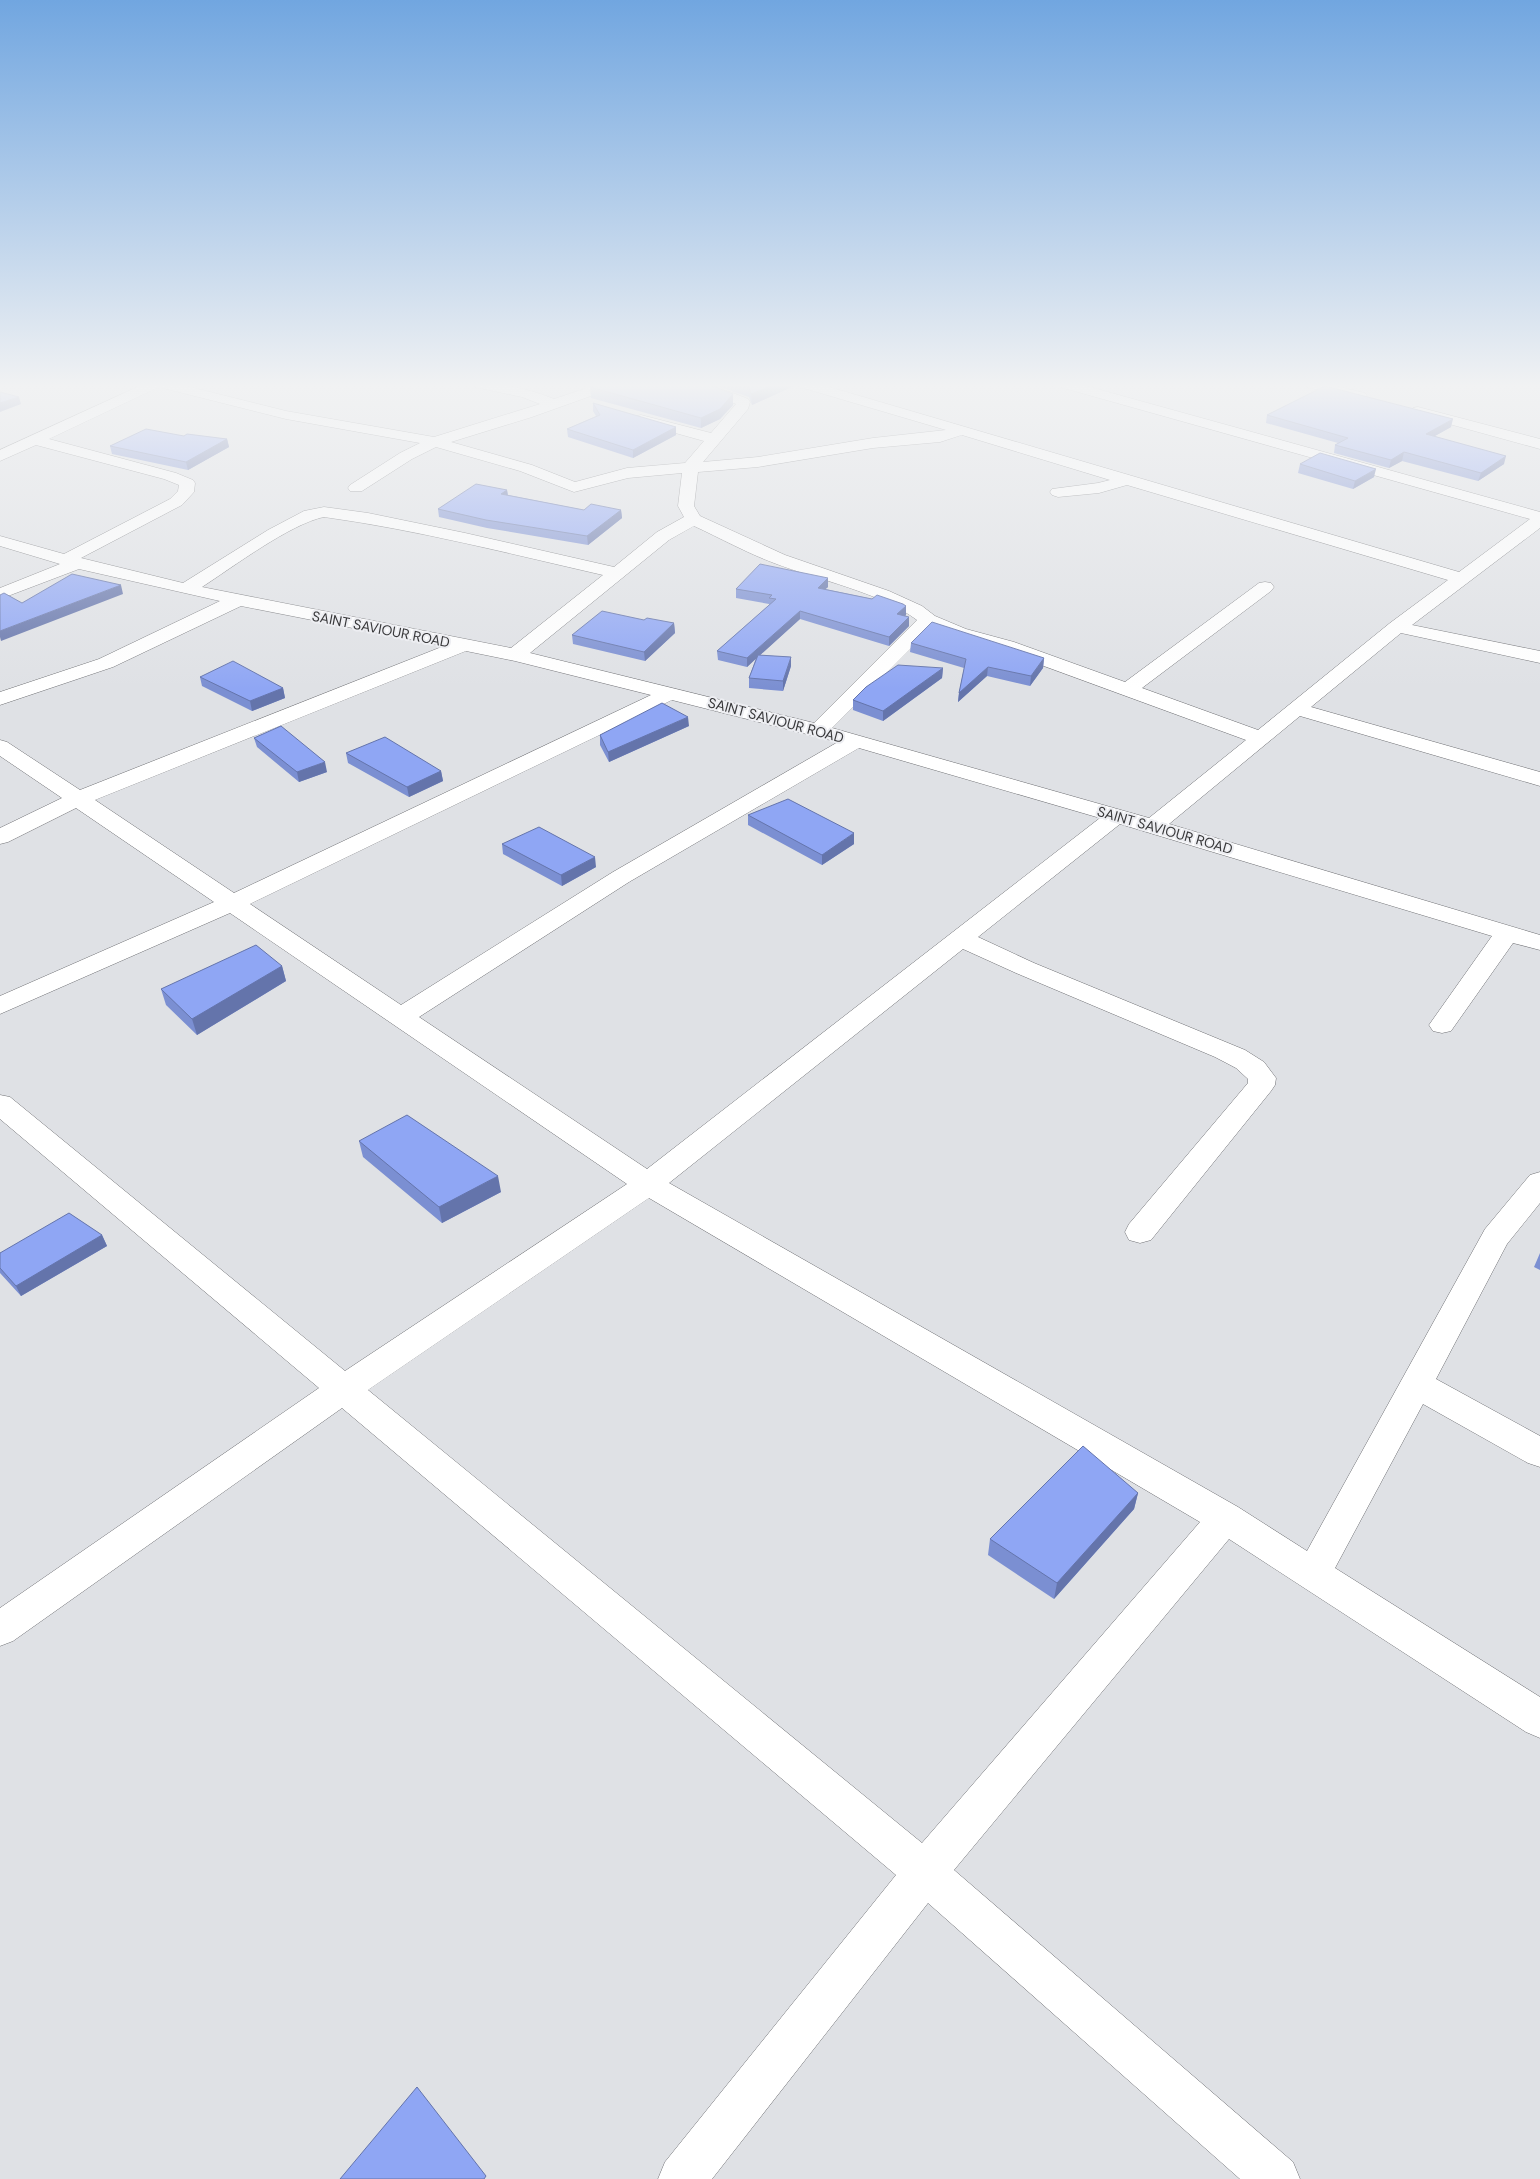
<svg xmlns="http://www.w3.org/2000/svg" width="1540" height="2179" viewBox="0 0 1540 2179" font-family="'DM Sans',sans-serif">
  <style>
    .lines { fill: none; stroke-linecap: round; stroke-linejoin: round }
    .minor-casing { stroke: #6f7074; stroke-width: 1 }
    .minor { fill: #fff; fill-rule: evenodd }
    .wall { fill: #7b8fd2 }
    .shaded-wall { fill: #6474ab }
    .building { fill: #8fa6f4; stroke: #6474ab }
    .labels { text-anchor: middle; stroke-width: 4; stroke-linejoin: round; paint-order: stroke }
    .far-street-label { font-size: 14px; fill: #38383a; stroke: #edeef2 }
  </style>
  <rect width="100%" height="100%" fill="#dfe1e5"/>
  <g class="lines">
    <g class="minor-casing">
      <path id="minor" d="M144,384H178L286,411L434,437L540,404L522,397L475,387L473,384C503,384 527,388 554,399L599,384H618L616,387L532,417L451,442L532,465L575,482L627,468L685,463L704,441L636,422L634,419L636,416L641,415L711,433L736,404L714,395L681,387L679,384C705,384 725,389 748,399L750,402L748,409L703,462L758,457L873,438L946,430L800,387L798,384H819L1459,572L1530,519L1060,387L1058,384H1079L1540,512V528L1412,625L1540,651V663L1401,633L1311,707L1540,772V786L1300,716L1169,824L1540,935V950L1513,943L1451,1031L1442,1033L1433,1031L1429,1025L1492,936L1120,824L978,937L1034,963L1245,1050L1264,1062L1276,1078L1275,1085L1271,1091L1151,1240L1140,1243L1129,1240L1125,1232L1129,1224L1248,1083V1079L1236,1068L1215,1057L1016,973L963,949L669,1183L1238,1507L1307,1551L1485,1229L1530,1175L1540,1172V1203L1507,1244L1436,1379L1540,1436V1467L1528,1463L1423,1404L1335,1568L1540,1697V1738L1526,1732L1229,1539L954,1870L1293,2162L1300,2179H1240L928,1903L712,2179H658L665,2162L896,1875L342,1408L13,1641L0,1646V1608L319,1388L0,1119V1095L10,1097L345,1371L627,1184L230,913L0,1014V996L214,902L76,808L8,842L0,844V828L62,798L0,756V740L7,742L80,790L444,646L241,606L113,667L0,705V692L99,659L220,601L79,569L0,599V588L60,564L0,546V536L64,554L170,499L178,491L179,485L164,479L36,445L0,461V450ZM159,387L286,419L420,443L400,453L350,485L348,488L350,491H362L412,459L436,447L520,471L574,492L628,478L682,473L678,506L684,517L657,532L614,567L465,533L368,513L324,507L304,511L268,530L183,583L81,558L182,505L194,492L195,483L193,480L176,473L49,439ZM962,435L1110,480L1098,483L1052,489L1050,492L1052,495L1058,497L1099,493L1127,485L1448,580L1390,623L1258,730L1142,688L1271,591L1274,587L1271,583L1265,582L1259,583L1125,682L1014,642L966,629L935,616L922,606L889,591L785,555L700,516L694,506L698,472L758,467L873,448L940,442ZM324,517C418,530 511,554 603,575L511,648L202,587C233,567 290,524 324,517ZM694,526C720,538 747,553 774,563C818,580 880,592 917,620L814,723L530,653L669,540ZM931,628L952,637L1000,650L1246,740L1149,818L832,728ZM466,651L515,661L651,695L234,893L95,800ZM672,700L838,742L613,872L401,1005L250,904ZM859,748L1100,818L647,1169L419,1017L629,882ZM649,1198L1200,1522L922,1843L368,1390Z
        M1305,384H1327L1365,393L1367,396L1365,399L1360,400L1307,387Z
        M1418,407L1540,439V449L1413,414L1411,411L1413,408Z"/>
    </g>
    <use href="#minor" class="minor"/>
  </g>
  <path class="wall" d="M601,384H797L796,385L752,405L749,397L723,388L709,385L733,394V405L720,419L701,428L591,398L590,387Z
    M593,403L676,435L633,458L568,437L567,429L596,416L593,411Z
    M1267,415L1451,427L1435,436L1504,464L1478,481L1402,461L1389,468L1334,453L1335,445L1338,443L1266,423Z
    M184,436L227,439L229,447L188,470L112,454L110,446Z
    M1300,464L1374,477L1353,489L1298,473Z
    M507,490L508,495L584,510H621L622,518L588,545L487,528L439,517L438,509Z
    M828,587L825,589L906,606V615L905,616L909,626L889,646L800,619L760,655L791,657V666L783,691L749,688V678L756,658L747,667L718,660L717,651L769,605V604L736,598V589Z
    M644,620L674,623L675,633L645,661L573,644L572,635Z
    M911,643L1044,658L1043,668L1030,686L987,676L958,702L959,693L964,668L910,652Z
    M943,668L942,678L883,721L853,710V700Z
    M200,677L283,688L285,698L252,711L202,686Z
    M689,726L609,762L600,745V735Z
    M254,738L327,772L299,782L257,747Z
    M346,753L441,771L443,781L409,797L348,763Z
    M748,815L854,844L822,865L748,825Z
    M502,844L596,867L562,886L503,854Z
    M282,966L286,981L197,1035L166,1005L161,989Z
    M359,1141L501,1192L442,1223L363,1157Z
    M102,1235L107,1246L21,1296L0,1273V1253Z
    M1540,1253V1270L1534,1267Z
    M1138,1493L1134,1509L1054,1599L988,1555L990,1539Z"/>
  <path class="shaded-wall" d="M776,384H797L796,385L752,405L751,394Z
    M733,394V405L720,419L701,428V418Z
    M19,397L21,404L0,412V403Z
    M1453,419L1451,427L1424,442L1426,434Z
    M676,427V435L633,458V450Z
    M227,439L229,447L188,470L186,462Z
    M1404,452L1402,461L1389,468L1391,460Z
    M1506,456L1504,464L1478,481L1481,473Z
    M1376,469L1374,477L1353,489L1355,481Z
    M507,490L508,498L501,494Z
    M621,510L622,518L588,545L587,536Z
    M828,578V587L818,596V588Z
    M121,585L123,594L1,641L0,637V631Z
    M906,606V615L897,623V614Z
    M800,611V619L747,667V658Z
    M909,617V626L889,646V637Z
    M674,623L675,633L645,661L644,652Z
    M791,657V666L783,691V681Z
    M1044,658L1043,668L1030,686L1031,676Z
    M988,667L987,676L958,702L959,693Z
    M943,668L942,678L883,721V711Z
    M283,688L285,698L252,711L250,701Z
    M688,717L689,726L609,762L608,752Z
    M325,762L327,772L299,782L297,772Z
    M441,771L443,781L409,797L407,787Z
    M854,833V844L822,865V855Z
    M595,857L596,867L562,886L561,875Z
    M282,966L286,981L197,1035L192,1019Z
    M498,1176L501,1192L442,1223L439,1207Z
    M102,1235L107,1246L21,1296L16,1286Z
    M1138,1493L1134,1509L1054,1599L1057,1583Z"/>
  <path class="building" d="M601,384H702L713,386L733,394L720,409L701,418L590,387Z
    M740,384H776L751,394L749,387Z
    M1325,386L1453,419L1426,434L1506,456L1481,473L1404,452L1391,460L1335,445L1348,438L1267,415Z
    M0,392L19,397L0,403Z
    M593,403L676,427L633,450L567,429L600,415Z
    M146,429L184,436L187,434L227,439L186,462L110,446Z
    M1320,453L1376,469L1355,481L1300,464Z
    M476,484L507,490L501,494L584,510L591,504L621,510L587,536L486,520L438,509Z
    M760,564L828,578L818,588L872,599L877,595L903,604L906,606L897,614L909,617L889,637L800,611L747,658L717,651L776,599L769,598L772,595L736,589Z
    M72,574L121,585L0,631V595L4,593L22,603Z
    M602,611L644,620L647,618L674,623L644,652L572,635Z
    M932,622L1044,658L1031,676L988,667L959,693L966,659L911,643Z
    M758,655L791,657L783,681L749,678Z
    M233,661L283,688L250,701L200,677Z
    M898,665L943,668L883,711L853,700L866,687Z
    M662,703L688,717L608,752L600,735Z
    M281,726L325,762L297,772L254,738Z
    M385,737L441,771L407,787L346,753Z
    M788,799L854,833L822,855L748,815Z
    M539,827L595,857L561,875L502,844Z
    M256,945L282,966L192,1019L161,989Z
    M407,1115L498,1176L439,1207L359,1141Z
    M69,1213L102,1235L16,1286L0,1268V1253Z
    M1083,1446L1138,1493L1057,1583L990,1539Z
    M417,2087L486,2176L484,2179H340Z"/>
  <linearGradient id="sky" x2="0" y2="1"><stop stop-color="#71a6e0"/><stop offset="0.56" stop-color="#f1f2f3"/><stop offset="1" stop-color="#f1f2f3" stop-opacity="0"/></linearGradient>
  <rect width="1540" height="689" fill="url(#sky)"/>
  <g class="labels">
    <g class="far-street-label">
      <text transform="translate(381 629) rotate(11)" y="5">SAINT SAVIOUR ROAD</text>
      <text transform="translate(776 720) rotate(15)" y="5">SAINT SAVIOUR ROAD</text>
      <text transform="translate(1165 830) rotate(16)" y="5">SAINT SAVIOUR ROAD</text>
    </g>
  </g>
</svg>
